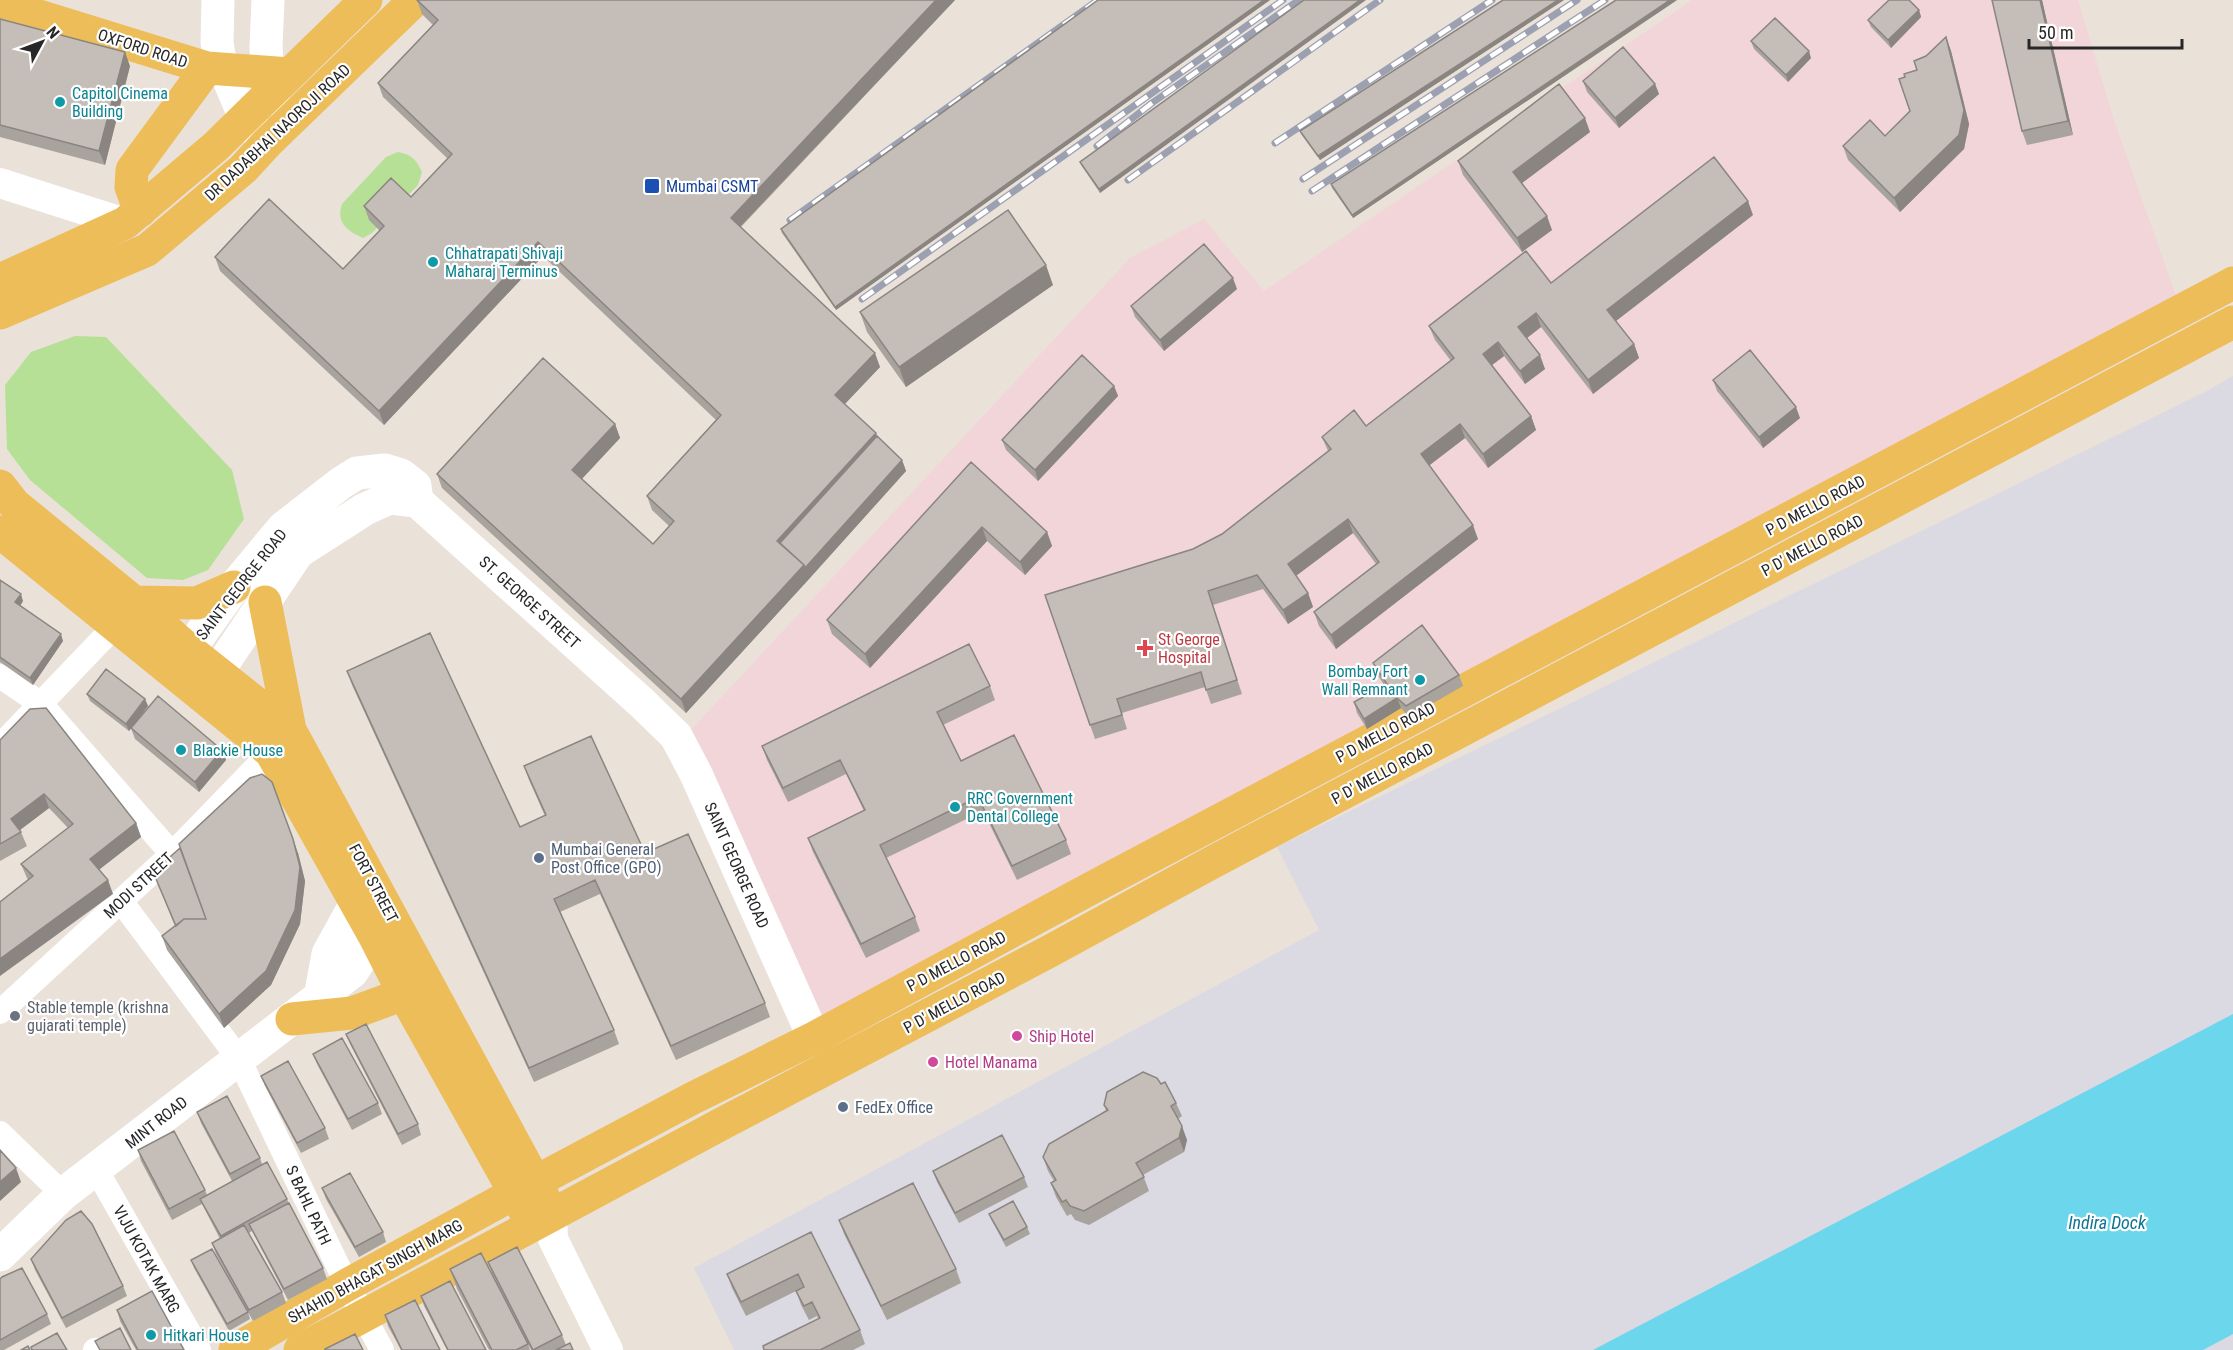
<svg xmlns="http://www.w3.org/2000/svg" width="2233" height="1350" viewBox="0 0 2233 1350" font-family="'Roboto Condensed',sans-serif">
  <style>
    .industrial { fill: #dbd9e2 }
    .medical { fill: #f1d5d9 }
    .green { fill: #b6e095 }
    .water { fill: #6cd6ec }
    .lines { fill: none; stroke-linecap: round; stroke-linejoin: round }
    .minor { stroke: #fff; stroke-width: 24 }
    .tertiary { stroke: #fff; stroke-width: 30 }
    .secondary { stroke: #fff; stroke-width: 33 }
    .primary { stroke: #edbd5a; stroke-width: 33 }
    .rail-casing { stroke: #9ca1b2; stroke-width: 7 }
    .rail { stroke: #fff; stroke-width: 4.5; stroke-dasharray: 14; stroke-linecap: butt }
    .wall { fill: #a9a39e }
    .shaded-wall { fill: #8a8581 }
    .building { fill: #c5beb8; stroke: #8a8581; stroke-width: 1.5 }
    .culture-dot { fill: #0f9aa8; stroke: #fff; stroke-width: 2 }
    .transit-dot { fill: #1a4fb4; stroke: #fff; stroke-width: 2 }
    .health-dot { fill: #e0444e; stroke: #fff; stroke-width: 2 }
    .service-dot { fill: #5c6f8a; stroke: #fff; stroke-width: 2 }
    .worship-dot { fill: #6b7280; stroke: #fff; stroke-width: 2 }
    .hotel-dot { fill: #d1479c; stroke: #fff; stroke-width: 2 }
    .labels { text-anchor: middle; stroke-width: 4.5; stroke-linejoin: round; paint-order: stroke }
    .street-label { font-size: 16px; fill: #272727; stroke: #fff }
    .culture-label { font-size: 16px; fill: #0d838f; stroke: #fff; text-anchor: start }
    .transit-label { font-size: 16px; fill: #164399; stroke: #fff; text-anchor: start }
    .health-label { font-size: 16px; fill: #be3a42; stroke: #fff; text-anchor: start }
    .service-label { font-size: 16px; fill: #4e5e75; stroke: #fff; text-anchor: start }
    .worship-label { font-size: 16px; fill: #5b616d; stroke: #fff; text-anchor: start }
    .hotel-label { font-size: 16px; fill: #b23c85; stroke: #fff; text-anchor: start }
    .water-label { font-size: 18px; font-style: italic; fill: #0f7393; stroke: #fff }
  </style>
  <rect width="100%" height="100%" fill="#eae1d9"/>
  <path class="industrial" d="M2233,376V1350H734L694,1268L1319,930L1277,847L2205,392Z"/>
  <path class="medical" d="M1692,0H2078L2114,120L2179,304L825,1023L690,731L1130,258L1204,219L1264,291Z"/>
  <path class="green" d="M398,152C412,155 416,159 422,172L418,185L372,233L363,238C346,230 336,223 342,204L386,157Z
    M75,336L106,337L232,470L244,519L208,570L183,580L147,578L30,480L7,449L5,385L31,352Z"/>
  <path class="water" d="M2233,1014V1334L2203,1350H1593Z"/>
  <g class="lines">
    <path class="minor" d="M0,676L41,704L172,854
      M0,746L115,626
      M121,901L239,1059L347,1285L382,1350
      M0,1012L172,854L271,752
      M0,1133L63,1194
      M96,1169L199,1350
      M95,1350H96"/>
    <path class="tertiary" d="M0,183L125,223
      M552,1214L553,1239L608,1350"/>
    <path class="secondary" d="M218,0L217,42L219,56L245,118L263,139
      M268,0L266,47L269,95L273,99
      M385,470L401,475L415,486L417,501L390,498L365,509L298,552L218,671L188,684L189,650L234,587L283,528L341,483L357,473Z
      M417,501L642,703L676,736L696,774L814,1038
      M320,998L328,954L355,905L374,886
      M0,1255L63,1194L352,972L389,915"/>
    <path class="primary" d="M0,4L207,68L290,74
      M140,211L131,187L132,170L207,68
      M0,280L125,223L215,147L366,0
      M0,313L147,250L243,169L267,143L415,0
      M0,486L14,504L134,602L189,650L290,730L546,1202
      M0,532L271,752L375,937L404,994L525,1211
      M134,602L197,603L234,587
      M265,602L290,730
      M292,1019L352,1013L404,994
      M235,1350L347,1285L537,1181L693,1098L814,1038L1099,884L2233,283
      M300,1350L727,1121L1050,951L1213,862L2233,322"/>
    <g class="rail-casing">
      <path id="rail" d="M1275,143L1492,0
        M1097,146L1152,103L1299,0
        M1303,179L1577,0
        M1128,180L1380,0
        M1312,191L1605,0
        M790,220L1098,0
        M862,299L1283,0"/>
    </g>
    <use href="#rail" class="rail"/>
  </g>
  <path class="wall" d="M417,0H955L741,227L880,367L845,404L902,460L906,471L809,579L686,713L442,488L437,474L615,424L620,438L582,479L653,544L669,526L652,510L647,496L716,420L543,256L384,425L220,271L215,257L343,269L380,231L369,220L364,206L411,197L448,159L383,97L378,83L433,25L422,14Z
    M1098,0H1270L836,310L782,233L781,229Z
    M1304,0L1100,193L1081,165L1080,162Z
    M1503,0H1564L1320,160L1301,134L1300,131Z
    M1616,0H1677L1353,218L1332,188L1331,184Z
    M2042,0L2073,135L2027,145L2022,131Z
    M1919,10L1921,17L1891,48L1871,27L1868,20Z
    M0,19L130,66L105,165L0,137Z
    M1946,37L1951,51L1969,124L1964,149L1900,212L1848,160L1843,146L1885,136L1910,111L1905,77L1917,70L1926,56Z
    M1751,41L1811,58L1788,82L1754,49Z
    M1583,81L1655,84L1659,94L1619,128L1587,92Z
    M1590,132L1522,183L1552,230L1522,252L1463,175L1458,161Z
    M1753,215L1616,321L1634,344L1639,358L1593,394L1541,327L1527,338L1545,369L1525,384L1504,356L1492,365L1531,416L1536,430L1488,468L1465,438L1429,465L1478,539L1336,649L1319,626L1314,612L1376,564L1353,533L1296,576L1308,593L1313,607L1288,624L1263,589L1213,605L1242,694L1211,704L1205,687L1122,713L1127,729L1095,739L1045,595L1193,549L1222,534L1328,451L1322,437L1366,426L1451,361L1435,340L1429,326L1551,283Z
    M1053,285L906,387L867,332L860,312Z
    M1237,289L1164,351L1135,317L1131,306Z
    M1713,380L1800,418L1763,448L1717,391Z
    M1114,386L1118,396L1038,481L1006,450L1002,440Z
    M971,462L1047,532L1052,546L1025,575L987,541L870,668L832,634L827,620Z
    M0,580L23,601L20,606L63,641L33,685L0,662Z
    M1373,663L1459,675L1463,686L1409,717L1401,708L1367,729L1357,713L1354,702L1384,685L1377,674Z
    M347,671L520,827L545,816L529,780L524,766L645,853L765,1003L770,1017L676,1060L600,894L560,912L614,1030L619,1044L534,1082L352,685Z
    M990,686L995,700L943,725L961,761L1066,840L1071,854L1017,880L983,811L886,858L915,917L920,931L866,958L813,852L808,838L864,811L846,774L788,802L767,760L762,746Z
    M87,694L145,699L148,706L129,731L90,701Z
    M131,728L222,750L226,760L199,792L135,739Z
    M0,740L136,823L141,837L99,869L113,894L28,880L27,878L21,864L68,828L49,808L20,830L27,846L0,861Z
    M298,853L305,881L300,924L271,985L224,1028L167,950L162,936L175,926L153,872Z
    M346,1034L418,1124L421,1135L402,1145L350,1044Z
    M313,1054L378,1103L382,1114L352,1130L317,1064Z
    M261,1076L325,1128L329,1139L301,1153L265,1086Z
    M1161,1084L1176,1103L1182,1116L1178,1119L1187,1140L1184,1152L1143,1175L1149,1191L1089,1225L1075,1220L1071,1214L1067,1216L1056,1197L1051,1183L1054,1181L1048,1171L1043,1157L1106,1111L1104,1105Z
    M197,1112L260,1158L262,1164L287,1199L290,1206L323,1268L327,1279L288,1300L252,1231L249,1233L282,1292L286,1303L253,1321L216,1254L212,1243L220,1239L202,1204L172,1220L141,1161L138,1150L205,1190L207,1195L232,1181L201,1123Z
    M933,1171L1024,1177L1028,1187L959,1223L937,1182Z
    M322,1188L383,1232L386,1242L359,1257L326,1199Z
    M989,1214L1027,1227L1030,1234L1006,1247L992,1221Z
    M839,1220L956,1269L961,1283L887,1320L844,1234Z
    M811,1232L860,1330L865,1344L853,1350H764L763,1346L818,1319L817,1316L809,1320L801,1305L796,1291L746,1316L732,1288L727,1274Z
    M31,1259L123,1286L127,1296L66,1328L35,1270Z
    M191,1260L248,1312L250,1319L229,1331L194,1268Z
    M488,1262L562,1335L566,1345L573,1350H531L492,1273Z
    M450,1269L528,1344L530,1350H489L457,1289Z
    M0,1279L47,1314L51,1324L4,1350H0Z
    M421,1296L486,1350H447L424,1306Z
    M117,1310L184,1350H136L120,1321Z
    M385,1315L440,1350H401L388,1326Z"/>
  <path class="shaded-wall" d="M936,0H955L736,231L731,218Z
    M1264,0H1270L836,310L835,307Z
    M1360,0H1366L1100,193L1099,189Z
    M1558,0H1564L1320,160L1318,156Z
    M1670,0H1677L1353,218L1352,215Z
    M2040,0H2042L2073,135L2068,121Z
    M1919,10L1921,17L1891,48L1888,40Z
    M1946,37L1951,51L1969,124L1964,149L1900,212L1894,198Z
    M1809,51L1811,58L1788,82L1786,75Z
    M125,52L130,66L105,165L99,151Z
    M1655,84L1659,94L1619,128L1615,118Z
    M1585,118L1590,132L1518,186L1513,172Z
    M1748,201L1753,215L1612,324L1607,310Z
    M1547,216L1552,230L1522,252L1517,238Z
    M538,242L543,256L384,425L379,411Z
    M1046,265L1053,285L906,387L899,367Z
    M1233,278L1237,289L1164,351L1160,340Z
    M1536,313L1541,327L1523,341L1518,327Z
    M1498,342L1504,356L1488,368L1483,354Z
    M1634,344L1639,358L1593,394L1588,380Z
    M875,353L880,367L840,409L835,395Z
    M1540,355L1545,369L1525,384L1520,371Z
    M1114,386L1118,396L1038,481L1035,470Z
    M1796,407L1800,418L1763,448L1759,437Z
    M1531,416L1536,430L1488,468L1483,454Z
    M615,424L620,438L577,484L572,470Z
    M1460,424L1465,438L1426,468L1421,454Z
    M876,433L881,447L786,551L777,541Z
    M902,460L906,471L809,579L686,713L681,699L804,565Z
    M1348,519L1353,533L1293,578L1288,564Z
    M1473,525L1478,539L1336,649L1331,635Z
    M982,527L987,541L870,668L865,654Z
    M1047,532L1052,546L1025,575L1020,562Z
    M1308,593L1313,607L1288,624L1283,610Z
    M21,594L23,601L18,609L15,602Z
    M61,634L63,641L33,685L30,678Z
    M1397,698L1401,708L1367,729L1364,719Z
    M145,699L148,706L129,731L126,724Z
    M222,750L226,760L199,792L195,782Z
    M44,794L49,808L16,833L11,819Z
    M136,823L141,837L95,873L90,859Z
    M293,839L298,853L305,881L300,924L271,985L224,1028L219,1014Z
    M108,880L113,894L0,976V959Z
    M1182,1126L1187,1140L1184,1152L1179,1138Z
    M16,1168L21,1182L0,1201V1182Z"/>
  <path class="building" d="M417,0H936L731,218L875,353L835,395L876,433L777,541L804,565L681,699L437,474L543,358L615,424L572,470L653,544L674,521L647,496L721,415L538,242L379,411L215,257L269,199L343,269L384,226L364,206L391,178L411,197L452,154L378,83L438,20Z
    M1098,0H1264L835,307L781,229Z
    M1304,0H1360L1099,189L1080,162Z
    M1503,0H1558L1318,156L1300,131Z
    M1616,0H1670L1352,215L1331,184Z
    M1889,0H1909L1919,10L1888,40L1868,20Z
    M1992,0H2040L2068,121L2022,131Z
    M1775,18L1809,51L1786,75L1751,41Z
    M0,19L125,52L99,151L0,125Z
    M1946,37L1964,110L1959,135L1894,198L1843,146L1870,120L1885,136L1910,111L1899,79L1905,77L1904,74L1917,70L1914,61L1926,56Z
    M1623,47L1655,84L1615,118L1583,81Z
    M1559,84L1585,118L1513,172L1547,216L1517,238L1458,161Z
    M1714,157L1748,201L1607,310L1634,344L1588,380L1536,313L1518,327L1540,355L1520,371L1498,342L1483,354L1531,416L1483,454L1460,424L1421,454L1473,525L1331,635L1314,612L1379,562L1348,519L1288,564L1308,593L1283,610L1257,575L1208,591L1237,680L1206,690L1201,672L1117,699L1122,715L1090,725L1045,595L1193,549L1222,534L1331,449L1322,437L1354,410L1366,426L1454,358L1429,326L1526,251L1551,283Z
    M1008,210L1046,265L899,367L860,312Z
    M1204,244L1233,278L1160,340L1131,306Z
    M1750,350L1796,407L1759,437L1713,380Z
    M1082,355L1114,386L1035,470L1002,440Z
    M877,436L902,460L805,568L804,565L780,543Z
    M971,462L1047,532L1020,562L982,527L865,654L827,620Z
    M0,580L21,594L15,602L61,634L30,678L0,657Z
    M1422,625L1459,675L1406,706L1397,698L1364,719L1354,702L1387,684L1373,663Z
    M430,633L520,827L546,815L524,766L591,736L645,853L688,834L765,1003L671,1046L595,880L554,899L614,1030L529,1068L347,671Z
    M969,644L990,686L937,712L961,761L1014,735L1066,840L1012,866L978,797L880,845L915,917L861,944L808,838L865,810L840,760L783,788L762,746Z
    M106,669L145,699L126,724L87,694Z
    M158,696L222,750L195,782L131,728Z
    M46,708L136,823L90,859L108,880L0,959V902L33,876L21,864L73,824L44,794L11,819L21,832L0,844V740L30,709Z
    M262,774L272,782L293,839L300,867L295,910L266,971L219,1014L162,936L184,919H206L179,844L250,778Z
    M180,848L206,919H184L176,926L153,872Z
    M366,1024L418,1124L398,1134L346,1034Z
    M342,1038L378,1103L348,1119L313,1054Z
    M288,1061L325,1128L297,1143L261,1076Z
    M1143,1072L1157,1078L1161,1084L1165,1082L1176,1103L1171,1106L1182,1126L1179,1138L1136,1163L1144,1177L1084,1211L1070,1206L1066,1200L1062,1202L1051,1183L1056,1180L1043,1157L1049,1144L1108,1110L1104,1105L1107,1092Z
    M227,1096L260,1158L230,1174L197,1112Z
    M174,1131L205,1190L169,1209L138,1150Z
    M1002,1135L1024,1177L955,1213L933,1171Z
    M0,1150L16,1168L0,1182Z
    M267,1162L287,1199L221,1236L200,1199Z
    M350,1173L383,1232L355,1247L322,1188Z
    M913,1183L956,1269L881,1306L839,1220Z
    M1013,1201L1027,1227L1004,1240L989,1214Z
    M289,1203L323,1268L284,1289L249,1224Z
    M81,1211L92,1224L123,1286L62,1318L31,1259L66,1220Z
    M244,1225L282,1292L249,1310L212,1243Z
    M811,1232L860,1330L820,1350H764L763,1346L820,1318L812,1302L804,1306L796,1291L804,1287L798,1274L741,1302L727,1274Z
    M517,1247L562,1335L533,1350L488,1262Z
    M212,1249L248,1312L227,1324L191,1260Z
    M481,1253L528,1344L516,1350H492L450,1269Z
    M22,1268L47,1314L0,1340V1279L2,1277Z
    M450,1281L486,1350H448L421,1296Z
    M152,1291L184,1350H138L117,1310Z
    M415,1300L440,1350H402L385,1315Z
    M120,1328L131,1350H100L95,1341Z
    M57,1333L67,1350H32L31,1347Z
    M355,1334L363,1350H325V1349Z
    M570,1343L573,1350H556Z
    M28,1346L30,1350H21Z"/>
  <g class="culture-dot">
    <circle cx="60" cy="102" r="6"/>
    <circle cx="433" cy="262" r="6"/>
    <circle cx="1420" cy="680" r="6"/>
    <circle cx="181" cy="750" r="6"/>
    <circle cx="955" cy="807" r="6"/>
    <circle cx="151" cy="1335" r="6"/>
  </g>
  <rect class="transit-dot" x="644" y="178" width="16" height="16" rx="3"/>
  <path class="health-dot" d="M1142 639h6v6h6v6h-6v6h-6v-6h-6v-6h6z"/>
  <g class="service-dot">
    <circle cx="539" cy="858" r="6"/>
    <circle cx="843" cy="1107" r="6"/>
  </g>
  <circle class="worship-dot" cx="15" cy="1016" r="6"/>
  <g class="hotel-dot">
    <circle cx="1017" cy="1036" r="6"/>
    <circle cx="933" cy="1062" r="6"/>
  </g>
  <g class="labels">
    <g class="street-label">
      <text transform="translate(143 48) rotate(18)" y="6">OXFORD ROAD</text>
      <text transform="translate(277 132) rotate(-43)" y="6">DR DADABHAI NAOROJI ROAD</text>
      <text transform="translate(1815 505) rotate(-28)" y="6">P D MELLO ROAD</text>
      <text transform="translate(1812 545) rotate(-28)" y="6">P D' MELLO ROAD</text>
      <text transform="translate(241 584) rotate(-52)" y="6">SAINT GEORGE ROAD</text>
      <text transform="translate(530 602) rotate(42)" y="6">ST. GEORGE STREET</text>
      <text transform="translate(1385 732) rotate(-28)" y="6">P D MELLO ROAD</text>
      <text transform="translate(1382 773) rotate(-28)" y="6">P D' MELLO ROAD</text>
      <text transform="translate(737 865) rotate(66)" y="6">SAINT GEORGE ROAD</text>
      <text transform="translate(374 883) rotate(62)" y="6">FORT STREET</text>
      <text transform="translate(138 885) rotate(-43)" y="6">MODI STREET</text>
      <text transform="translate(956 961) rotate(-28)" y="6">P D MELLO ROAD</text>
      <text transform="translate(954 1002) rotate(-28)" y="6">P D' MELLO ROAD</text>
      <text transform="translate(156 1122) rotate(-38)" y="6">MINT ROAD</text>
      <text transform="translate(309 1205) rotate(65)" y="6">S BAHL PATH</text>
      <text transform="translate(147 1259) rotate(61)" y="6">VIJU KOTAK MARG</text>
      <text transform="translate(375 1271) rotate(-29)" y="6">SHAHID BHAGAT SINGH MARG</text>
    </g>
    <g class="culture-label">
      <text x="72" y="99">Capitol Cinema<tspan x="72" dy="18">Building</tspan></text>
      <text x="445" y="259">Chhatrapati Shivaji<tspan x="445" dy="18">Maharaj Terminus</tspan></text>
      <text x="1408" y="677" text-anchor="end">Bombay Fort<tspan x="1408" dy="18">Wall Remnant</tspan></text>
      <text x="193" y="756">Blackie House</text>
      <text x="967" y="804">RRC Government<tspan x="967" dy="18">Dental College</tspan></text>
      <text x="163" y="1341">Hitkari House</text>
    </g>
    <g class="transit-label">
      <text x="666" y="192">Mumbai CSMT</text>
    </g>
    <g class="health-label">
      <text x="1158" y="645">St George<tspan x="1158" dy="18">Hospital</tspan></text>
    </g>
    <g class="service-label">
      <text x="551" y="855">Mumbai General<tspan x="551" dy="18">Post Office (GPO)</tspan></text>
      <text x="855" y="1113">FedEx Office</text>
    </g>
    <g class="worship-label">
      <text x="27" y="1013">Stable temple (krishna<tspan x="27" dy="18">gujarati temple)</tspan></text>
    </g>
    <g class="hotel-label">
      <text x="1029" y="1042">Ship Hotel</text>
      <text x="945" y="1068">Hotel Manama</text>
    </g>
    <g class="water-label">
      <text x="2107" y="1229">Indira Dock</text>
    </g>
  </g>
  <g transform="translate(42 42) rotate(49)" stroke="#ffffff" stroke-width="4.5" paint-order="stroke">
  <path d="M0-4.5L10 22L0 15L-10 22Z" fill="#272727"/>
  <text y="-9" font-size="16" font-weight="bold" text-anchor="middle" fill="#272727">N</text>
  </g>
  <path d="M2029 39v9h153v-9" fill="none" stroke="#272727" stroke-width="3"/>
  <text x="2038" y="39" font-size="18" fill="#272727" stroke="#ffffff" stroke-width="4.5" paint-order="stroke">50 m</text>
</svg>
